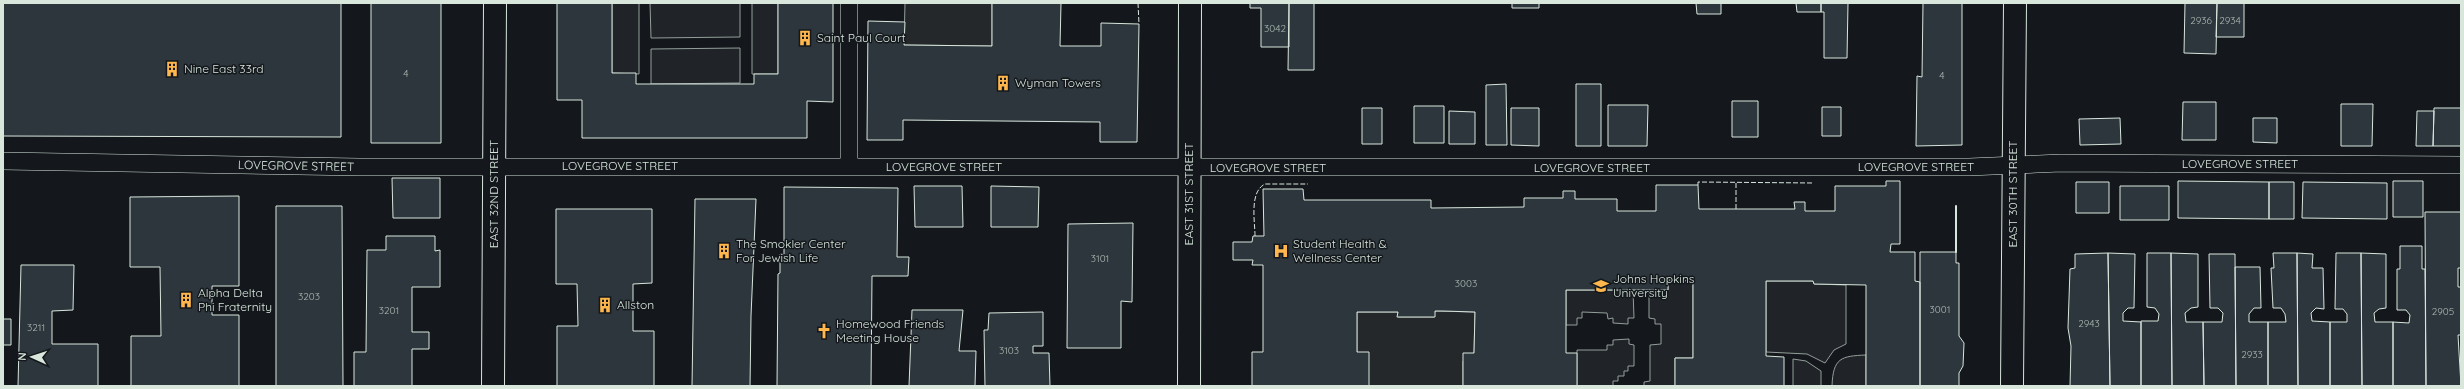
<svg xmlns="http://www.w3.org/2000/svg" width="2464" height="389" viewBox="0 0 2464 389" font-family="Quicksand,sans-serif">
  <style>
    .green { fill: #202428; stroke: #939e99 }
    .parking { fill: #24282b; stroke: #939e99 }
    .building { fill: #2c363c; stroke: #d8e6dc }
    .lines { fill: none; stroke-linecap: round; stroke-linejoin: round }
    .service-casing { stroke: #d8e6dc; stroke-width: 18 }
    .minor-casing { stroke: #d8e6dc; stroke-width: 24 }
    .service { stroke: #14181c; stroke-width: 17 }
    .minor { stroke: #14181c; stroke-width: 22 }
    .fence { stroke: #d8e6dc; stroke-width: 1; stroke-dasharray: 5 2; stroke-linecap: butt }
    .wall { stroke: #d8e6dc; stroke-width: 2 }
    .labels { text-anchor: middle; stroke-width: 3; stroke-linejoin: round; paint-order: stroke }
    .number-label { font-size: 10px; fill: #adbab4 }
    .poi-label { font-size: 12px; fill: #d8e6dc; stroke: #14181c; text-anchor: start }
    .street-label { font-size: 12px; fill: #d8e6dc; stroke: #14181c }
  </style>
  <rect width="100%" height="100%" fill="#14181c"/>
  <path class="green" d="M612,3H639V74L612,73Z
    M650,3H740V37L651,38Z
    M752,3H778V74H752Z
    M740,48V83L651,84V49Z
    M1668,280L1693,281V358H1675V386H1644V382L1650,381V345L1661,344V324H1655V319L1649,318V290H1668Z
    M1766,281H1813L1814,284L1846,285V344L1834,350L1825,363L1807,354L1766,352Z
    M1566,290H1633L1634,318H1628V324L1613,323V318L1608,319L1607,313L1582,312V318H1577V325H1566Z
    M1629,339V344L1634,345V366H1628V371H1624V376H1618V381H1613V386H1577V350H1607V345H1613V340Z
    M1866,355V386H1832C1833,358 1841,356 1866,355Z
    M1793,359L1806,361L1821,371V386H1793Z"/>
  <path class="parking" d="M905,3H992V46L904,45Z
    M1435,311L1475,312L1474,353L1463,361V386H1369L1357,352V312H1398V317H1434Z"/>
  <path class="building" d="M3,3H341V137L3,136Z
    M371,3H441V143H371Z
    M557,3H612V73H636V84H754V74H778V3H833V102L807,101V138H582V100H557Z
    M992,3H1061L1060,46H1101V23L1139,24L1137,142H1100V122L903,120V140H867L868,21L905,22L904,45L992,46Z
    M1250,3H1289V47H1261V8H1250Z
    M1289,3H1314V70H1288Z
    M1512,3H1539V8H1512Z
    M1696,3H1721V14H1697Z
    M1796,3H1821V12H1797Z
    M1821,3H1848L1847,58H1824V12H1821Z
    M1923,3H1962V145L1916,146L1917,76L1922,77Z
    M2185,3H2217L2216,54L2184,53Z
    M2217,3H2244V37H2216Z
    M1506,84L1507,145H1486V85Z
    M1576,84H1601V146H1576Z
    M1732,101H1758V137H1732Z
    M2183,102H2216V140H2182Z
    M2341,104H2373L2372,146H2341Z
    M1608,105H1648L1647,146H1608Z
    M1414,106H1444V143H1414Z
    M1822,107H1841V136H1822Z
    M1362,108H1382V144H1362Z
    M1511,108H1539V146L1511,145Z
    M2434,108H2461V146H2433Z
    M1449,111L1475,112V144H1449Z
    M2417,111H2434L2433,146H2416Z
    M2120,118L2121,144L2080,145L2079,119Z
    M2253,118H2277V143L2253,142Z
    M392,178H440V218H393Z
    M1886,181H1900V244H1891L1890,252H1915V281L1920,282V386H1866V285L1814,284L1813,281H1766V356L1784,357V386H1675V358H1693V281L1668,280V290H1566V353H1577V386H1463V353H1474L1475,312L1443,311H1435V317H1397L1398,312H1357V352H1369V386H1252V352H1263V265H1252L1253,260H1233V242H1252L1253,236H1264L1263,189H1303L1304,200H1431V208L1524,207V198H1563V191H1575V199H1617V211H1656V185H1698L1699,209H1795L1794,202H1805V211H1835V186H1886Z
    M2178,181L2269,182V219L2178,218Z
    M2393,181H2423V217H2393Z
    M2076,182H2109V213H2076Z
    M2269,182H2294V219H2269Z
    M2303,182L2387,183V219L2302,218Z
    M914,186H962L963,227H915Z
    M991,186L1039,187L1038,227H991Z
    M2120,186H2169V220H2120Z
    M784,187L898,188L897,257H909L908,276H872L871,386H777L778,274L780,273V254H784Z
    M239,196V286H212V315H239V386H131V336H161L160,267H130V197Z
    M695,199H756L751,316L750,386H692Z
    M276,206H342L343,386H276Z
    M556,209H652V283L633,284V331H654V386H557V326H578L577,284H556Z
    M2425,212H2461V268H2458V287H2461V335H2458L2461,386H2426Z
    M1133,223L1132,302L1121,301V348H1067L1068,224Z
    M386,236H435V251L440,250V287H412V332H429V349H412V386H354V352H366L367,250H386Z
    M2400,246H2422V269H2425L2426,386H2393V322L2409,323L2410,315L2406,310H2397V269H2400Z
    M1920,252H1956V263H1959V336L1964,343L1963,366L1959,373V386H1920Z
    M2108,253L2110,386H2070L2071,346L2068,328L2070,269L2075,268V254Z
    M2108,253L2135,254L2134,308H2128L2123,313V321L2141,322V386H2110Z
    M2147,253H2171L2172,386H2141V321H2158L2159,314L2155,308L2147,307Z
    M2171,253L2198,254V307L2191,308L2185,313L2186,322H2203L2204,386H2172Z
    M2273,253H2297L2298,386H2268V322H2286L2285,314L2281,308H2273L2271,268H2274Z
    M2297,253L2313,254L2312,268H2323L2324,309L2316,308L2311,313L2312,321L2330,322V386H2298Z
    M2336,253H2361L2362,386H2330V322H2347V314L2343,309H2335Z
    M2361,253L2386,254V308L2379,309L2374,313L2375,322H2393V386H2362Z
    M2209,254H2235L2236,386H2204L2203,322H2222L2223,313L2218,308H2210Z
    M21,265H74L73,310L52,311V344H98V386H18Z
    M2235,267H2260L2261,308H2254L2249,314V322H2268V386H2236Z
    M912,310H963L959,351H976L975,386H909Z
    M1043,312V346H1033V353H1049L1050,386H985L984,330H988L989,313Z
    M3,319H11V345H3Z"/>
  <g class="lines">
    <g class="service-casing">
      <path id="service" d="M3,161L359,167H1969L2061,163L2461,165
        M849,167V3"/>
    </g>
    <g class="minor-casing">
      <path id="minor" d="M493,386L495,3
        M1189,386L1190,3
        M2012,386L2015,3"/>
    </g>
    <use href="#service" class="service"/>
    <use href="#minor" class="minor"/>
    <path class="fence" d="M1138,3L1139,24
      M1698,185V182L1813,183
      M1736,209V183
      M1255,236C1255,221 1249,192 1265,184H1308"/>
    <path class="wall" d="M1956,206V252"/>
  </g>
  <defs>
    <g id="building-bare" transform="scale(1.2)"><path d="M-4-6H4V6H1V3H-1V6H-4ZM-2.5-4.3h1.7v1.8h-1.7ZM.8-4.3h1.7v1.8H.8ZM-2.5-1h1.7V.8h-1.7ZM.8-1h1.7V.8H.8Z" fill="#ffb74d" stroke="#14181c" stroke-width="2.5" paint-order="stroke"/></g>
    <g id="hospital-bare" transform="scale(1.2)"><path d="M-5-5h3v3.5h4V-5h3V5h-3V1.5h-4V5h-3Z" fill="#ffb74d" stroke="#14181c" stroke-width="2.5" paint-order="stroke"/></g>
    <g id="university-bare" transform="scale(1.2)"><path d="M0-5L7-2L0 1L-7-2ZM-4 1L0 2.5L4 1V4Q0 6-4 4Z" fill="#ffb74d" stroke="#14181c" stroke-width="2.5" paint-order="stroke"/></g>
    <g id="church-bare" transform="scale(1.2)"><path d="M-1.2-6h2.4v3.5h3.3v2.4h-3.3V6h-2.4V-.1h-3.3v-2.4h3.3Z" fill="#ffb74d" stroke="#14181c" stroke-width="2.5" paint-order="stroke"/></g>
  </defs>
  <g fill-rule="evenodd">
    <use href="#building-bare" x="805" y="38"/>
    <use href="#building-bare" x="172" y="69"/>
    <use href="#building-bare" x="1003" y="83"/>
    <use href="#building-bare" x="724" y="251"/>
    <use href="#hospital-bare" x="1281" y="251"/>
    <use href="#university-bare" x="1601" y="286"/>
    <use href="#building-bare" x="186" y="300"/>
    <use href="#building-bare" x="605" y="305"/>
    <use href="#church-bare" x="824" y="331"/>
  </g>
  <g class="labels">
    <g class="number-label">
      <text x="2201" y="24">2936</text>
      <text x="2230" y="24">2934</text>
      <text x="1275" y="32">3042</text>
      <text x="406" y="77">4</text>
      <text x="1942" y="79">4</text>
      <text x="1100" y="262">3101</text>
      <text x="1466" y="287">3003</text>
      <text x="309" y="300">3203</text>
      <text x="1940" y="313">3001</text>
      <text x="389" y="314">3201</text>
      <text x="2443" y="315">2905</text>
      <text x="2089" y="327">2943</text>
      <text x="36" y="331">3211</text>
      <text x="1009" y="354">3103</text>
      <text x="2252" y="358">2933</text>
    </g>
    <g class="poi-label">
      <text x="817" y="42">Saint Paul Court</text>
      <text x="184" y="73">Nine East 33rd</text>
      <text x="1015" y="87">Wyman Towers</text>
      <text x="736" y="248">The Smokler Center<tspan x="736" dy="14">For Jewish Life</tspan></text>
      <text x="1293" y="248">Student Health &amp;<tspan x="1293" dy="14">Wellness Center</tspan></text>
      <text x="1613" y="283">Johns Hopkins<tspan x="1613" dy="14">University</tspan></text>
      <text x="198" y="297">Alpha Delta<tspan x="198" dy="14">Phi Fraternity</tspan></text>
      <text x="617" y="309">Allston</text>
      <text x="836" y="328">Homewood Friends<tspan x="836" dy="14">Meeting House</tspan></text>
    </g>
    <g class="street-label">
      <text x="2240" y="168">LOVEGROVE STREET</text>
      <text transform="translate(296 166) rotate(1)" y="4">LOVEGROVE STREET</text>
      <text x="620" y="170">LOVEGROVE STREET</text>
      <text x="944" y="171">LOVEGROVE STREET</text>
      <text x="1916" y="171">LOVEGROVE STREET</text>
      <text x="1268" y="172">LOVEGROVE STREET</text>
      <text x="1592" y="172">LOVEGROVE STREET</text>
      <text transform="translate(494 194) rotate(-90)" y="4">EAST 32ND STREET</text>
      <text transform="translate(1189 194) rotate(-90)" y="4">EAST 31ST STREET</text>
      <text transform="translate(2013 194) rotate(-90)" y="4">EAST 30TH STREET</text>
    </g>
  </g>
  <rect width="2464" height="389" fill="none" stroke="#d8e6dc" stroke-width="8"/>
  <g transform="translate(32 357) rotate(273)" stroke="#14181c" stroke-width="3" paint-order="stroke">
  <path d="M0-3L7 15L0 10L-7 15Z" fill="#d8e6dc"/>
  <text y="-6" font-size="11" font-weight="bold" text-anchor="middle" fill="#d8e6dc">N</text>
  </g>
</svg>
